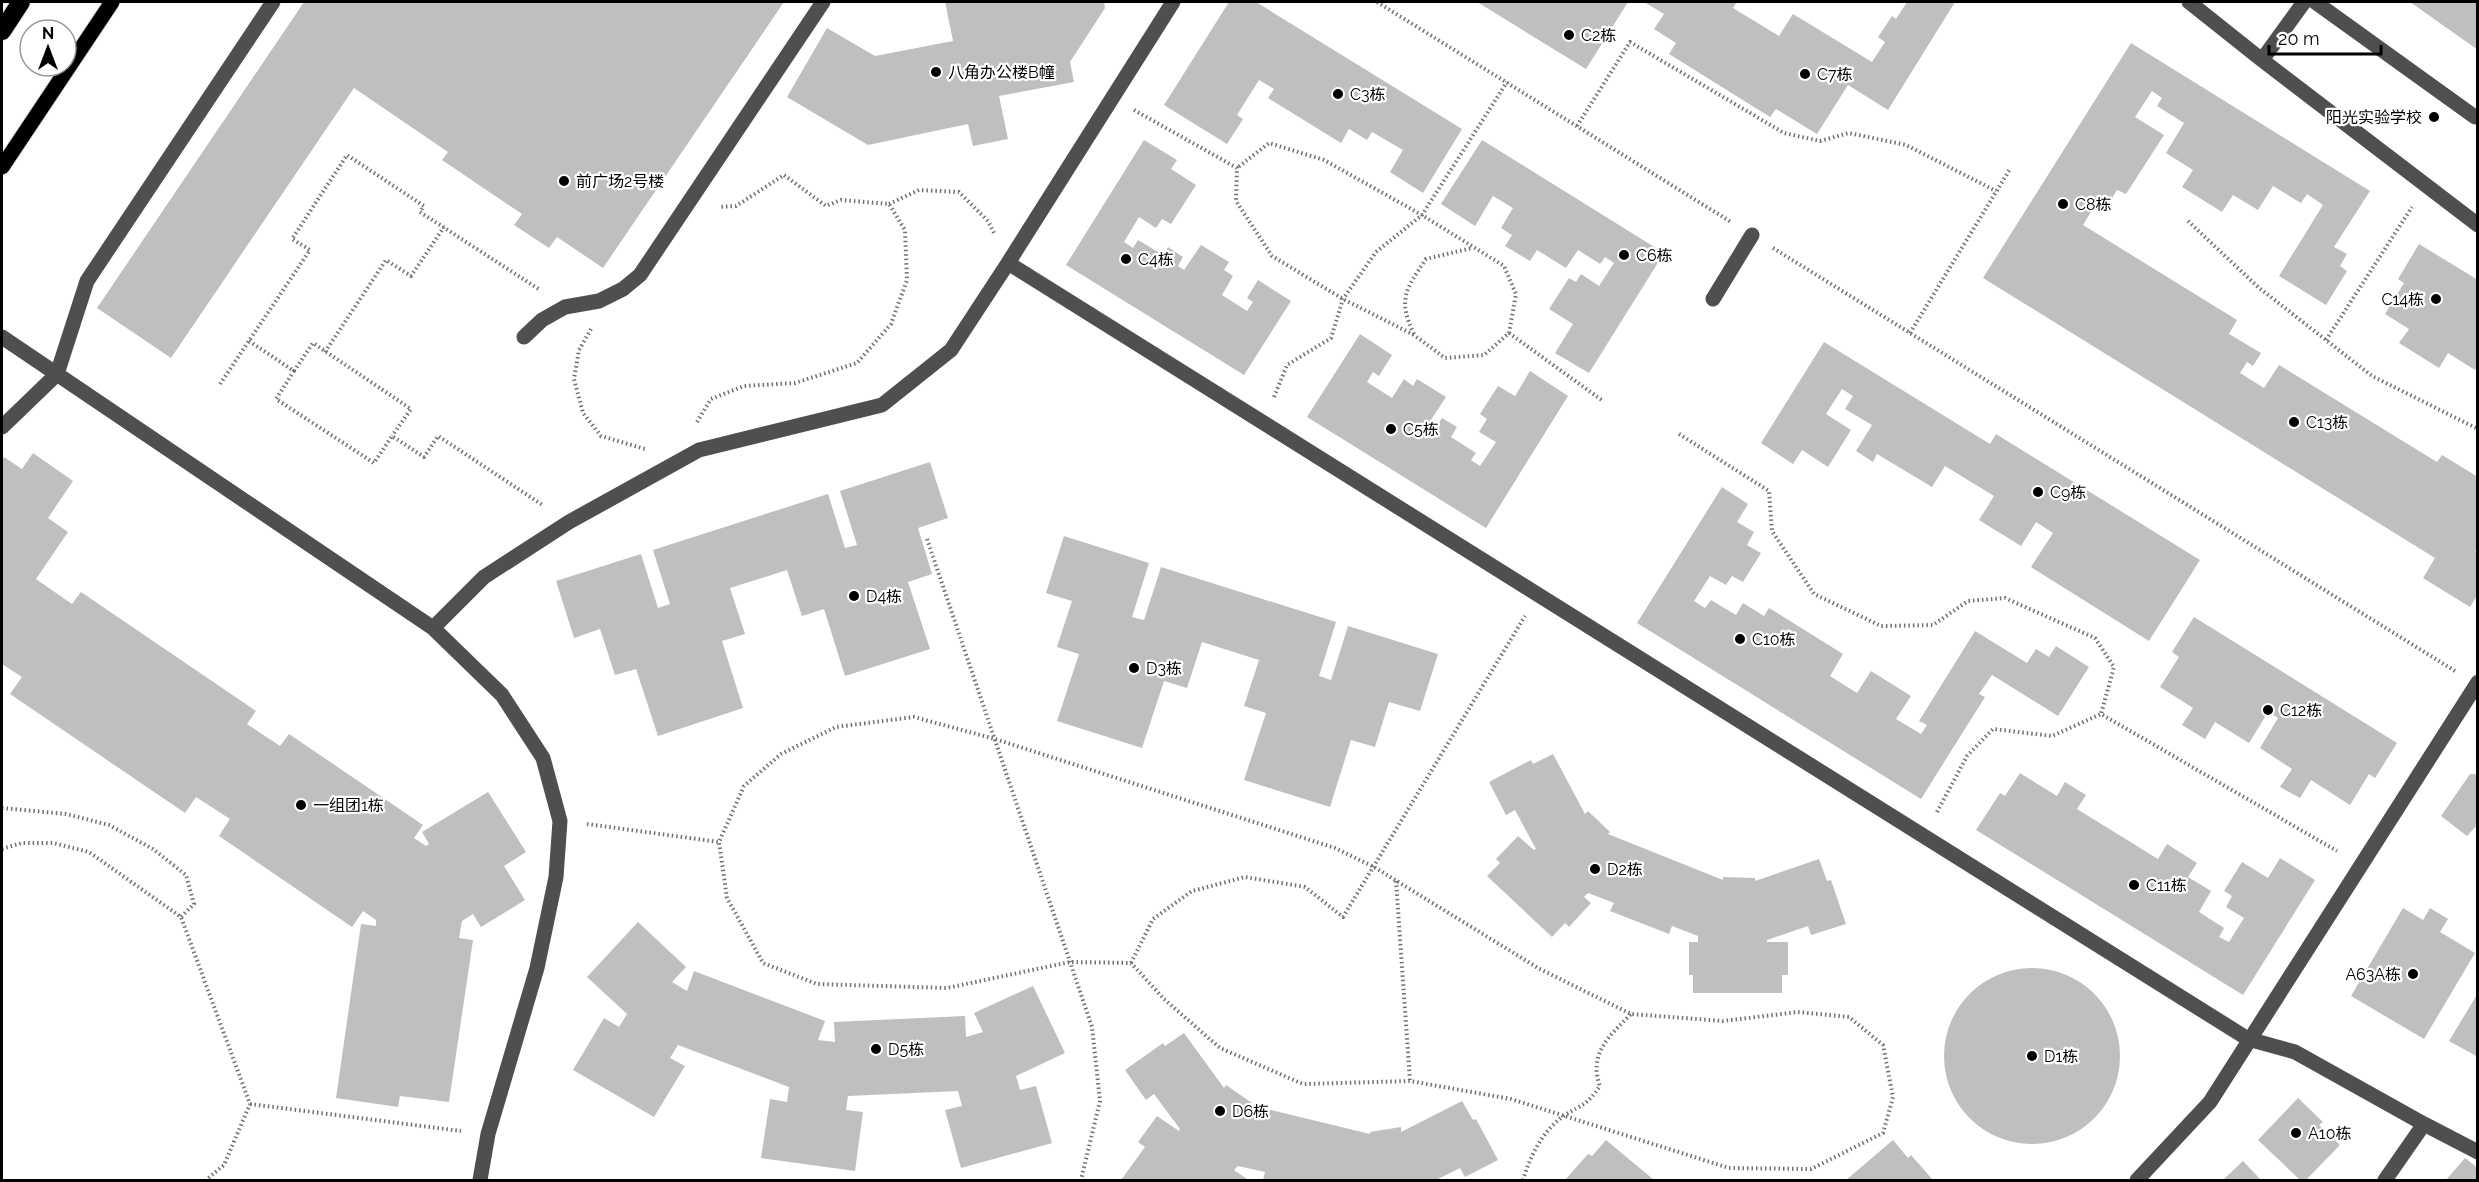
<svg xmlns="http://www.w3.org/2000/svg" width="2479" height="1182" viewBox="0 0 2479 1182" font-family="Raleway,'Noto Sans SC',sans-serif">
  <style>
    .building { fill: #bfbfbf }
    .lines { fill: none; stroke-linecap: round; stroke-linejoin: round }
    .major-casing { stroke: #dbdbdb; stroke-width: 17 }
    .highway-casing { stroke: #dbdbdb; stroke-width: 20 }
    .path { stroke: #717171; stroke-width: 4; stroke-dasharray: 1.5 3; stroke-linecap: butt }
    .minor { stroke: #4f4f4f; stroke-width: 15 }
    .major { stroke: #000; stroke-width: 15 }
    .highway { stroke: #000; stroke-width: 18 }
    .poi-dot { fill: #000; stroke: #fff; stroke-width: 2 }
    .labels { text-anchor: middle; stroke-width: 4.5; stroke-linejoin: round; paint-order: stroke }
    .poi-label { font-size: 16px; fill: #000; stroke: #fff; text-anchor: start }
  </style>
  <rect width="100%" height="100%" fill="#fff"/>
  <path class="building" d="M304,2H784L603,268L557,237L549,248L514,225L522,214L442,160L448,152L354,88L171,358L97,308Z
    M945,2H1104L1105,8L1070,62L1074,82L999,96L1008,139L973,146L968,124L868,145L787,97L827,28L875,56L953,41Z
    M1229,2H1256L1462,129L1423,193L1390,172L1403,150L1372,132L1367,140L1349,129L1341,143L1268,98L1274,89L1259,80L1237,115L1243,119L1227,144L1164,105Z
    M1477,2H1628L1586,69Z
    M1644,2H1737L1733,8L1779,36L1793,14L1872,62L1885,42L1878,37L1892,16L1896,19L1907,2H1955L1888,110L1848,85L1817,134L1776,109L1770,117L1669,54L1676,43L1654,29L1664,14Z
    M2410,2H2478V50Z
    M2131,43L2370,191L2334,247L2347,254L2340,266L2347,271L2326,305L2279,276L2323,205L2307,194L2301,203L2273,186L2258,210L2233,195L2222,212L2182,187L2193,170L2166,153L2184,123L2157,106L2162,98L2152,91L2135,117L2164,135L2126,194L2117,190L2106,208L2097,202L2083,225L2237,320L2229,334L2261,353L2253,366L2247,362L2240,373L2264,388L2279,365L2437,462L2442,455L2478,477V548L2475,552L2478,554V594L2470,607L2423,578L2435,558L1983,278Z
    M1144,140L1177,160L1171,169L1196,185L1171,224L1162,219L1156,228L1139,217L1124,242L1133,248L1138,240L1163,255L1168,247L1183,257L1178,266L1184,270L1201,245L1229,262L1224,270L1233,276L1222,295L1247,311L1253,302L1247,298L1258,280L1291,301L1244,375L1066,265Z
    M1482,140L1664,253L1589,373L1555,353L1573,324L1549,309L1569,278L1576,282L1581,274L1599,286L1614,263L1605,257L1600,264L1578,250L1566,268L1537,250L1530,261L1505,246L1512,235L1501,228L1513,208L1493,196L1475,226L1441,204Z
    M2419,244L2478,280V365L2475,370L2448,353L2439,368L2399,343L2409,329L2385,314L2404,283L2398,279Z
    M1360,334L1392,355L1379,376L1373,372L1367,382L1392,398L1404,379L1413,386L1417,379L1446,397L1429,423L1436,427L1442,418L1457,427L1451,437L1476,453L1471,460L1480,466L1496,442L1479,432L1487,419L1480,414L1498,386L1515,396L1530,371L1568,396L1486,528L1307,417Z
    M1824,342L1990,444L1996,434L2200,560L2149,641L2031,567L2053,533L2036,522L2021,546L1979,520L1994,496L1945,466L1932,487L1877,454L1873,462L1856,451L1872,425L1845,409L1853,396L1842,389L1826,414L1851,430L1828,467L1802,450L1793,464L1761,443Z
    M33,453L73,481L48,518L68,532L36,579L72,604L81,592L256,711L247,724L280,746L289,734L423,825L414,838L426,846L429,844L422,832L488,792L526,852L504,866L525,900L481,927L473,914L462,921L459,938L473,940L449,1102L400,1096L398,1107L336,1098L361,924L376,926V920L363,911L352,927L219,836L230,819L196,797L185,813L10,694L22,677L2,664V461L4,457L22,469Z
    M930,462L948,518L918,528L932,574L908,582L930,649L845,676L824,609L802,616L787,570L730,588L745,634L722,641L743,708L658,736L636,669L615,675L600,629L574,638L556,581L641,554L658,608L670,604L653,550L828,494L845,548L857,545L840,491Z
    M1722,487L1748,504L1737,522L1754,532L1747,545L1761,553L1743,582L1732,576L1726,585L1710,576L1694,601L1705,608L1711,600L1736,615L1743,603L1764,616L1769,608L1843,654L1830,676L1857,693L1871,671L1911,696L1896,719L1921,734L1927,725L1919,721L1975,631L2027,663L2036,649L2049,657L2056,646L2089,667L2058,716L1992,675L1979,694L1985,697L1921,799L1637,623Z
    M1064,536L1149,563L1132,617L1144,620L1161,567L1336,622L1319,676L1331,680L1348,626L1438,654L1420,711L1389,702L1375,747L1351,740L1330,807L1244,780L1266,713L1244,706L1259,660L1202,642L1187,688L1164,681L1142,748L1057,721L1079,654L1057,647L1072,601L1046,593Z
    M2194,617L2397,743L2375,778L2369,774L2350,805L2311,780L2300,798L2280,787L2292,769L2260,748L2278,718L2268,712L2249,743L2215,722L2205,739L2182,725L2193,708L2160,687L2179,657L2172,652Z
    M1553,754L1585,814L1588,811L1610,832L1608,834L1723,880V877L1755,878V881L1819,859L1827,881L1831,880L1846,924L1811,935L1808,926L1767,940V942H1788V975H1782V993H1693V975H1689V942H1698V936L1672,926L1669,934L1610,911L1614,903L1588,893L1584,897L1591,903L1569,927L1565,923L1552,937L1487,876L1500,863L1496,859L1518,836L1534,850L1536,849L1515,810L1506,815L1489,782L1531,760L1533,764Z
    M2020,773L2057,796L2065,782L2086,795L2077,809L2158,859L2167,844L2197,863L2188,877L2211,891L2199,912L2224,928L2219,937L2229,942L2244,918L2226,907L2232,896L2224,891L2242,862L2268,878L2280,858L2315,880L2243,995L1976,830L2000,793L2005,796Z
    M2470,774H2478V824L2467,836L2441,816Z
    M2403,908L2423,920L2430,908L2448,919L2440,932L2475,953L2424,1039L2351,996Z
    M638,922L686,967L672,982L687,991L694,971L825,1021L818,1040L835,1042L834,1022L965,1016L966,1037L983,1032L974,1013L1033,986L1065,1053L1016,1076L1020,1090L1036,1086L1052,1143L961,1168L945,1110L962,1106L958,1091L848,1096L846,1110L863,1112L855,1171L761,1158L770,1099L787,1102L789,1087L678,1045L670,1058L685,1066L654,1117L573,1070L604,1018L619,1027L627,1014L587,977Z
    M1944 1056a88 88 0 1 1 176 0a88 88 0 1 1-176 0Z
    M2478,993V1057L2449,1041Z
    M1184,1033L1224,1088L1226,1085L1252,1103L1250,1105L1370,1134V1132L1401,1127V1132L1462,1101L1473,1120L1476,1119L1498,1160L1465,1177L1460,1168L1436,1180H1263L1265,1172L1238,1166L1234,1170L1247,1179L1245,1180H1121L1145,1147L1138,1142L1157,1116L1179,1131L1180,1129L1154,1094L1146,1100L1125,1070L1163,1043L1165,1046Z
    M2298,1098L2323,1122L2319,1125L2340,1145L2306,1180H2300L2258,1140Z
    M1606,1140L1654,1180H1565L1588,1154L1592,1156Z
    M1893,1140L1908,1158L1911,1155L1933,1180H1846Z
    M2465,1158L2478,1168V1180H2446Z
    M2243,1161L2261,1180H2223Z"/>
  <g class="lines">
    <g class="major-casing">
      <path id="major" d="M2,167L112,2"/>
    </g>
    <g class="highway-casing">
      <path id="highway" d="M2,31L21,2"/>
    </g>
    <path class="path" d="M1377,2L1731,222
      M1134,110L1237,168L1236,201L1272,256L1343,299L1414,335L1445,358L1484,355L1509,333L1516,294L1504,266L1422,215L1324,160L1269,143L1237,168
      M1577,126L1630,42L1784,133L1820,141L1849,133L1906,145L1996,191
      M889,204L919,190L959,192L988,221L994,233
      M2188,221L2258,287L2372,376L2478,429
      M1773,248L2455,671
      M591,329L579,350L574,379L583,413L601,436L645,449
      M1509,333L1603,401
      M1910,333L2010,169
      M1414,334C1397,299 1406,289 1426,259L1472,248
      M2326,340L2412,207
      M249,341L294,371L276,399L374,463L392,436L424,457L438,436L544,506
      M325,352L386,260L411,276L444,227
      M294,371L313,343L411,409L392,436
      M220,384L310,250L292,239L347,155L424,206L420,212L540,290
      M1274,397L1287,365L1331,338L1343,299L1376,252L1422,215L1507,82
      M697,422L711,399L744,386L795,383L857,363L891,324L907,280L905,230L889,204L841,200L826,206L784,175L736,206L719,207
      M1679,434L1769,491L1772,531L1814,594L1881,626L1933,625L1968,601L2005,598L2095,638L2114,667L2101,714
      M927,539L1092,1027L1100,1101L1081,1180
      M2,808L66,814L109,825L153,849L186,875L194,904L181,917
      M1937,812L1967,756L1993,729L2052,736L2101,714L2337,851
      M587,824L719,842L744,786L781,754L836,727L914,717L995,739L1335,848L1374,867L1538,968L1631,1014L1723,1021L1798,1012L1849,1017L1883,1045L1893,1097L1883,1133L1811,1169L1729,1168L1511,1099L1410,1081L1303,1084L1220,1048L1164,999L1131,963L1070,962L947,988L817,984L763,963L727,898L719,842
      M2,849L22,843H53L89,852L181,917L250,1104L224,1165L206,1180
      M1396,881L1410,1081
      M1131,963L1153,919L1192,891L1245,877L1305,887L1343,917L1525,616
      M250,1104L461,1131
      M1523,1180C1530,1156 1543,1130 1565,1115C1583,1104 1587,1105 1600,1086C1588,1054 1610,1035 1631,1014"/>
    <path class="minor" d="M1173,2L1008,263L2248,1039L2295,1052L2424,1124
      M2189,2L2262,60L2478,225
      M2315,2L2475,117H2478
      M2262,60L2304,2
      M1713,299L1752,235
      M2,337L433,628L502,695L543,758L560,821L556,877L537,968L488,1134L480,1180
      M524,337L542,320L565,307L599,301L623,289L640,275L823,2
      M2,427L57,374L87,281L273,2
      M433,628L484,577L569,522L699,450L882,405L951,350L1008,263
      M2137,1180L2210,1102L2478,682
      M2385,1180L2424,1124L2478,1152"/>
    <use href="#major" class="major"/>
    <use href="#highway" class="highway"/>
  </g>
  <g class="poi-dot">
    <circle cx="1569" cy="35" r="6"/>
    <circle cx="936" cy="72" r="6"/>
    <circle cx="1805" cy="74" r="6"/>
    <circle cx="1338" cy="94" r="6"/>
    <circle cx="2434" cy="117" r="6"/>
    <circle cx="564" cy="181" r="6"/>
    <circle cx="2063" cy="204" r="6"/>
    <circle cx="1624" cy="255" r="6"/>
    <circle cx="1126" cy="259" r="6"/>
    <circle cx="2436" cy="299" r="6"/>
    <circle cx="2294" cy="422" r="6"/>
    <circle cx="1391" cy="429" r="6"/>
    <circle cx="2038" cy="492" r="6"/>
    <circle cx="854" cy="596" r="6"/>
    <circle cx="1740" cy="639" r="6"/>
    <circle cx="1134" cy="668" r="6"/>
    <circle cx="2268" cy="710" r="6"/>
    <circle cx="301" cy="805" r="6"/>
    <circle cx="1595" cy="869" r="6"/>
    <circle cx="2134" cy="885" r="6"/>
    <circle cx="2413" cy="974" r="6"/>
    <circle cx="876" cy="1049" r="6"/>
    <circle cx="2032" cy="1056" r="6"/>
    <circle cx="1220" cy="1111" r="6"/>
    <circle cx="2296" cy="1133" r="6"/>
  </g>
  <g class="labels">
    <g class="poi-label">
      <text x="1581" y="41">C2栋</text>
      <text x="948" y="78">八角办公楼B幢</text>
      <text x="1817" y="80">C7栋</text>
      <text x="1350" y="100">C3栋</text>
      <text x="2422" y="123" text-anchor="end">阳光实验学校</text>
      <text x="576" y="187">前广场2号楼</text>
      <text x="2075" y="210">C8栋</text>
      <text x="1636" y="261">C6栋</text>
      <text x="1138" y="265">C4栋</text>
      <text x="2424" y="305" text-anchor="end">C14栋</text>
      <text x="2306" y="428">C13栋</text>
      <text x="1403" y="435">C5栋</text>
      <text x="2050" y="498">C9栋</text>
      <text x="866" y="602">D4栋</text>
      <text x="1752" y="645">C10栋</text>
      <text x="1146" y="674">D3栋</text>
      <text x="2280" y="716">C12栋</text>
      <text x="313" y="811">一组团1栋</text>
      <text x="1607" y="875">D2栋</text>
      <text x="2146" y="891">C11栋</text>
      <text x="2401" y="980" text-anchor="end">A63A栋</text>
      <text x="888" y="1055">D5栋</text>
      <text x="2044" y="1062">D1栋</text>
      <text x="1232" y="1117">D6栋</text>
      <text x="2308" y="1139">A10栋</text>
    </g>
  </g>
  <rect width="2479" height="1182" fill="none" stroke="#000000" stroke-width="6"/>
  <g transform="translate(48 48)"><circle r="28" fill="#ffffff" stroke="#999999" stroke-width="1.5"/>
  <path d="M0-4.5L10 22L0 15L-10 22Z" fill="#000000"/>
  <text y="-9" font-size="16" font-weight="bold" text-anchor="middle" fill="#000000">N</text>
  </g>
  <path d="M2269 45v9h112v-9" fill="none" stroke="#000000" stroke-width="3"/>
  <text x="2278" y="45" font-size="18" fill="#000000" stroke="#ffffff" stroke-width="4.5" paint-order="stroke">20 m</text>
</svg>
